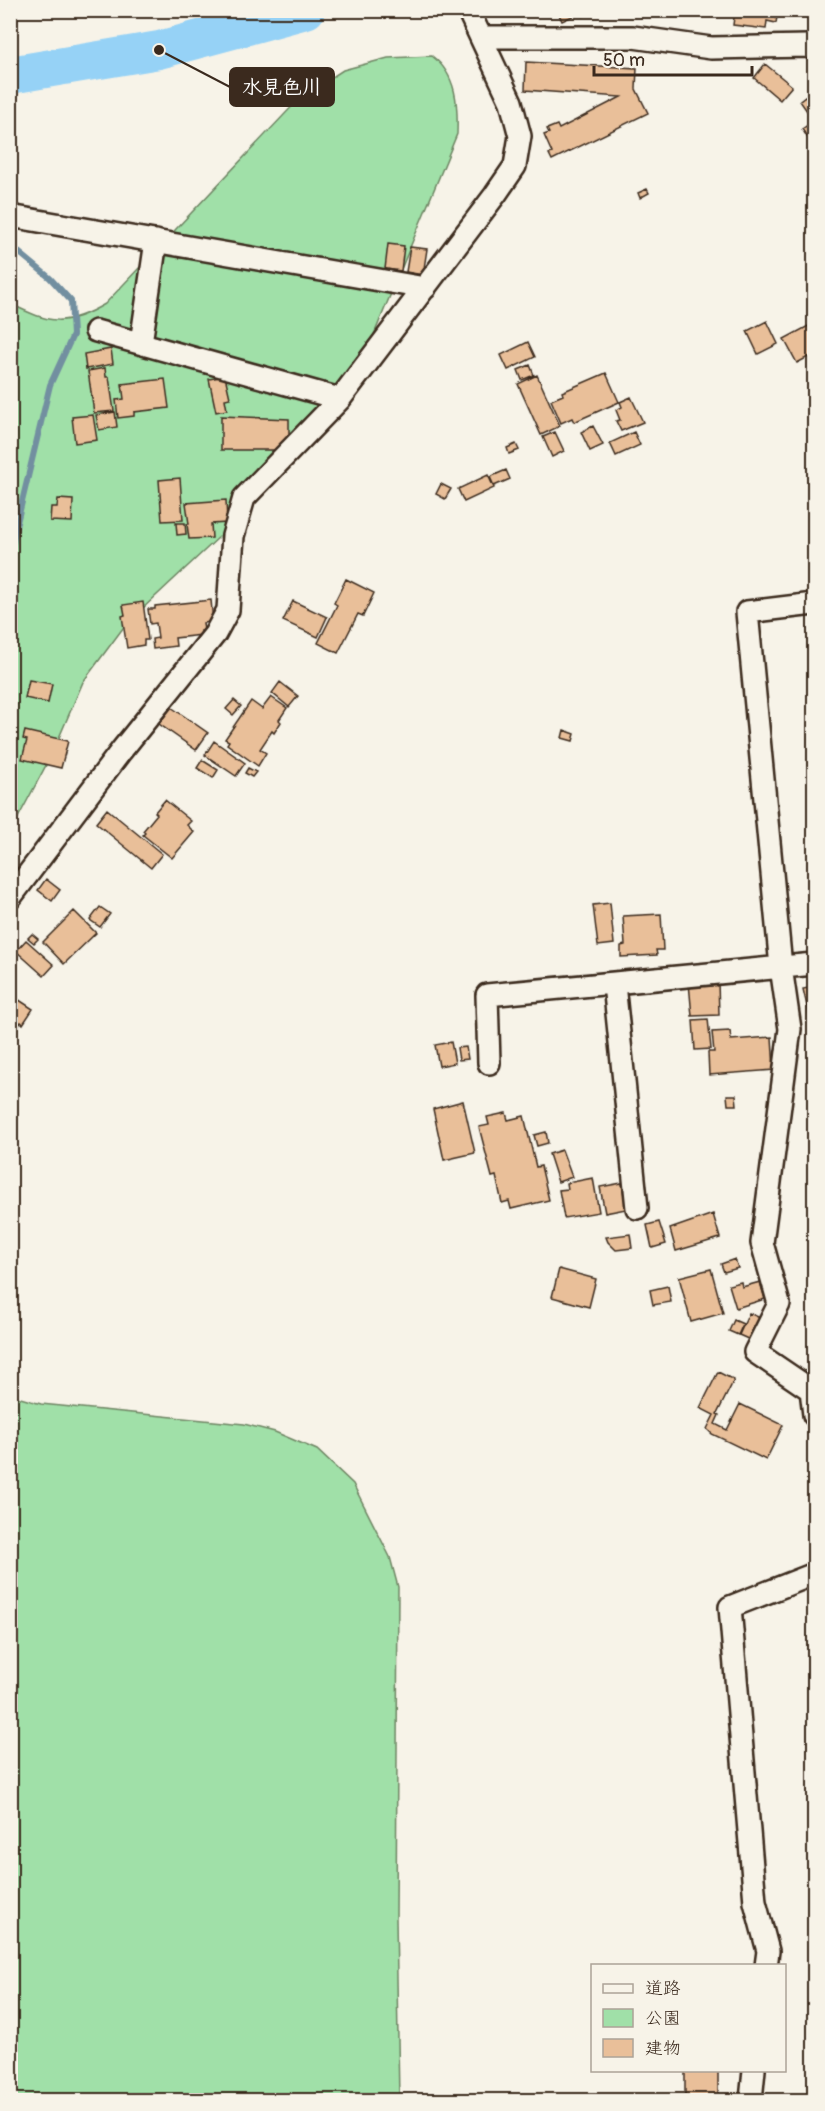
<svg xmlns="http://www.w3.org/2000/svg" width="825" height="2111" viewBox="0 0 825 2111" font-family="Pangolin,'Klee One',sans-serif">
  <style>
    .green { fill: #a0e0a8; stroke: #6e8563; stroke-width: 1.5 }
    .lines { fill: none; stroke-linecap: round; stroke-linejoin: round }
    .stream { stroke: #728fa0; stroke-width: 6 }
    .river { stroke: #96d2f6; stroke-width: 38 }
    .building { fill: #e9bf99; stroke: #3b2a1e; stroke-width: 1.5 }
    .minor-casing { stroke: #3b2a1e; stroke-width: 26 }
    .minor { stroke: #f7f3e8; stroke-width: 21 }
    .leader { fill: none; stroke: #3b2a1e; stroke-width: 2 }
    .callout-dot { fill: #3b2a1e; stroke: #f7f3e8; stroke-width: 2 }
    .callout { fill: #3b2a1e; stroke: #3b2a1e; stroke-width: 2 }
    .callout-label { font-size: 20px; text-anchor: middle; font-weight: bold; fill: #fff }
  </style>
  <rect width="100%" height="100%" fill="#f7f3e8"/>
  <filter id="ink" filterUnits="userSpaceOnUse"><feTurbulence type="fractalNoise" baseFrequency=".0167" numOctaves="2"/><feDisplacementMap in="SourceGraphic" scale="12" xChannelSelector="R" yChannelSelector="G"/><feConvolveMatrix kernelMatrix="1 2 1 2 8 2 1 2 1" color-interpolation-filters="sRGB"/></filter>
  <g filter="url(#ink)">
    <path class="green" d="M432,56C457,75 458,105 457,134L346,402L300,457L219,537L126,624L83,682L52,754L11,831V304C51,324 65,327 105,304L300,98L343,70L388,58Z
      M10,1395L41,1404L244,1424L275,1432L317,1450L353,1484L390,1557L398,1587L396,1918L399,2100H11Z"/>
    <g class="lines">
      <path class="stream" d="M10,245L50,278L71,301L73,335L50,385L15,531L10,565"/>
      <path class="river" d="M10,75L159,50L306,10"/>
    </g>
    <path class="building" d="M557,10H589L590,13L583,16L581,12L562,21Z
      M735,10H778L776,23L767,21L766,29L733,25Z
      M785,10H802V17H785Z
      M526,62L637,68L636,89L648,113L552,160L549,154L552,153L544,135L549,133L547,129L557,125L559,129L621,97L525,90Z
      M765,64L792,86L780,100L754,78Z
      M814,90V121L800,101Z
      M814,121V145L813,146L802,129Z
      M647,189L649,193L640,198L638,193Z
      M388,244L404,246L401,271L385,269Z
      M410,247L427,249L423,275L406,272Z
      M767,321L778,344L758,354L747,331Z
      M814,323V354L797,363L784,339Z
      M528,342L535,357L508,370L501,355Z
      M111,349L113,364L86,369L84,354Z
      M530,365L534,375L522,380L518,370Z
      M105,368L106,377H109L114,411L94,413L88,371Z
      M606,373L619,402L574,422L572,418L561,423L551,400L563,395L562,392Z
      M537,375L560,426L541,435L518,384Z
      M225,376L230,398L225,399L227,410L216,412L209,379Z
      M165,379L169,408L134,412V416L118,418L116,400L124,399L122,384Z
      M631,397L643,422L621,431L616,421L620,420L616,410L622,407L620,402Z
      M115,412L117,427L99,430L96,415Z
      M93,415L97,440L75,443L72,417Z
      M221,416L289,419V450H221Z
      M593,426L603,445L590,451L581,432Z
      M555,432L564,451L552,457L543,437Z
      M634,432L640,445L616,456L610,443Z
      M516,444L519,450L509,454L507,448Z
      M506,470L510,479L494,486L490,477Z
      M488,475L494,488L464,502L458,489Z
      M180,478L183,520L162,521L159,480Z
      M441,484L451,489L445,499L436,494Z
      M58,499L73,500L72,522L50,521L51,507H57Z
      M226,500L227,523L211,524L212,538L189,539L187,524H189L186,503Z
      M176,523H185L186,534L177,535Z
      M346,579L374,593L363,616L358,614L338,653L318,643L337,605L334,603Z
      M211,600L213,622L203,623L204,631H201L202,635L175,638L176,646L153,649L152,639L158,638L156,623L150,624L148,609H155V606Z
      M293,601L327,617L318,637L283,621Z
      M143,602L148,640H144V645L127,648L122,616L125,615L123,605Z
      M29,680L52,684L48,703L25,698Z
      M280,682L298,696L289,707L272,693Z
      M271,697L287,708L279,720L281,722L274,733L272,731L260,749L266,753L258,766L227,744L229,741L225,739L251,701L262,709Z
      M234,700L241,706L233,715L226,709Z
      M171,707L208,733L196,750L159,724Z
      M564,730L575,734L573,741L562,738Z
      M25,731L68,741L61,768L22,759L27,740L23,739Z
      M214,741L245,763L236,776L205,755Z
      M202,760L218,770L213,778L197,768Z
      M248,768L256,772L252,777L245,773Z
      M165,800L191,821L187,825L194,832L172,858L143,835L145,833L143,831L157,814L155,812Z
      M107,809L162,854L151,868L96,823Z
      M46,879L60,890L52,901L38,890Z
      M610,903L614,944L598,946L593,905Z
      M100,907L110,914L100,927L90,920Z
      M74,911L96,933L64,964L43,942Z
      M661,914L663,950H656L657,955L621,957V946L625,945L623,916Z
      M32,934L38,939L34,943L28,938Z
      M26,940L54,965L44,976L16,951Z
      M718,982L719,1015L692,1016L689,983Z
      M814,987V1005L807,1006L803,989Z
      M10,994L33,1009L23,1024L21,1022L10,1037Z
      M814,1006V1040H811L808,1007Z
      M708,1019L711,1049L695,1050L693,1020Z
      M730,1031L731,1040L772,1037L774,1070L709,1075L708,1052H714L712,1032Z
      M451,1042L455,1063L439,1066L435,1045Z
      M10,1044L16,1047L10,1058Z
      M466,1047L468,1059L459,1060L457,1048Z
      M727,1095H736L737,1105H728Z
      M463,1101L475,1153L444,1160L433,1109Z
      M506,1113L508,1120L524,1116L536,1167L541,1166L549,1200L511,1209L509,1201L502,1203L496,1176L492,1177L479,1127L489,1125L487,1117Z
      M546,1132L548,1143L537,1146L534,1135Z
      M562,1150L572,1177L558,1182L549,1154Z
      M593,1178L599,1212L564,1218L559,1190L568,1189L567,1183Z
      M622,1183L626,1209L605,1213L600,1187Z
      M713,1214L720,1238L676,1251L670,1229Z
      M659,1222L666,1244L652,1248L647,1225Z
      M630,1234L632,1248L616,1250L608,1242L606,1237Z
      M735,1259L738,1268L724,1272L721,1264Z
      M559,1269L596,1279L589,1307L552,1297Z
      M711,1269L723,1313L691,1322L679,1277Z
      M741,1282L742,1287L760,1282L765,1299L736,1308L729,1285Z
      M668,1286L671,1302L653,1305L650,1290Z
      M749,1313L767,1321L757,1343L739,1335Z
      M734,1320L743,1324L738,1335L729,1331Z
      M718,1372L734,1380L717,1414L719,1415L715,1424L727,1430L740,1404L783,1425L766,1460L712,1434L707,1429L714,1415L700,1408Z
      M685,2070H718V2100H685Z
      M812,2095V2100H795V2097Z"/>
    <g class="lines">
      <g class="minor-casing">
        <path id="minor" d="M482,37H633L711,48L808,46L814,49
          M10,216L425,288
          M96,331L340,399
          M141,343L156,241
          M814,604L747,612L781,967L790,1029L762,1243L779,1304L755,1352L811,1390L814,1415
          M10,898L121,751L215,634L228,610L233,536L244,498L340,399L495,195L515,166L520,136L511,102L468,10
          M614,984L637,1208
          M489,1063L487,995L814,964
          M766,1966L768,1951L755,1902L730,1607L814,1574
          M751,2100L754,2070"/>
      </g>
      <use href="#minor" class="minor"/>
    </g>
  </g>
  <path class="leader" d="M159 50L230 87"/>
  <circle class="callout-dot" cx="159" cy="50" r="6"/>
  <rect class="callout" x="230" y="68" width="104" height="38" rx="6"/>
  <g class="callout-label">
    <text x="282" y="94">水見色川</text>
  </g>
  <rect width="825" height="2111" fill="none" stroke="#f7f3e8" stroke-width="36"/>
  <rect x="18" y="18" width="789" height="2075" fill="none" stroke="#3b2a1e" stroke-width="2" filter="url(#ink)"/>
  <rect x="591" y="1964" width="195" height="108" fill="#f7f3e8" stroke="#aca397" stroke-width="1.5"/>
  <rect x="603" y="1984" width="30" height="9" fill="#f7f3e8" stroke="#aca397" stroke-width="1.5"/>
  <text x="645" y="1994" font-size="18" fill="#3b2a1e">道路</text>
  <rect x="603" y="2009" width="30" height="18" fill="#a0e0a8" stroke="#aca397" stroke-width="1.5"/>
  <text x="645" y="2024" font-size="18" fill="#3b2a1e">公園</text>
  <rect x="603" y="2039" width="30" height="18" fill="#e9bf99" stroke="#aca397" stroke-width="1.5"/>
  <text x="645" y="2054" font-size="18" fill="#3b2a1e">建物</text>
  <path d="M594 66v9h158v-9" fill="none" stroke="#3b2a1e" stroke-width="3"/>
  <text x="603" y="66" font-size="18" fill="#3b2a1e" stroke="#f7f3e8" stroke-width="4.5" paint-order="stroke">50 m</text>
</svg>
